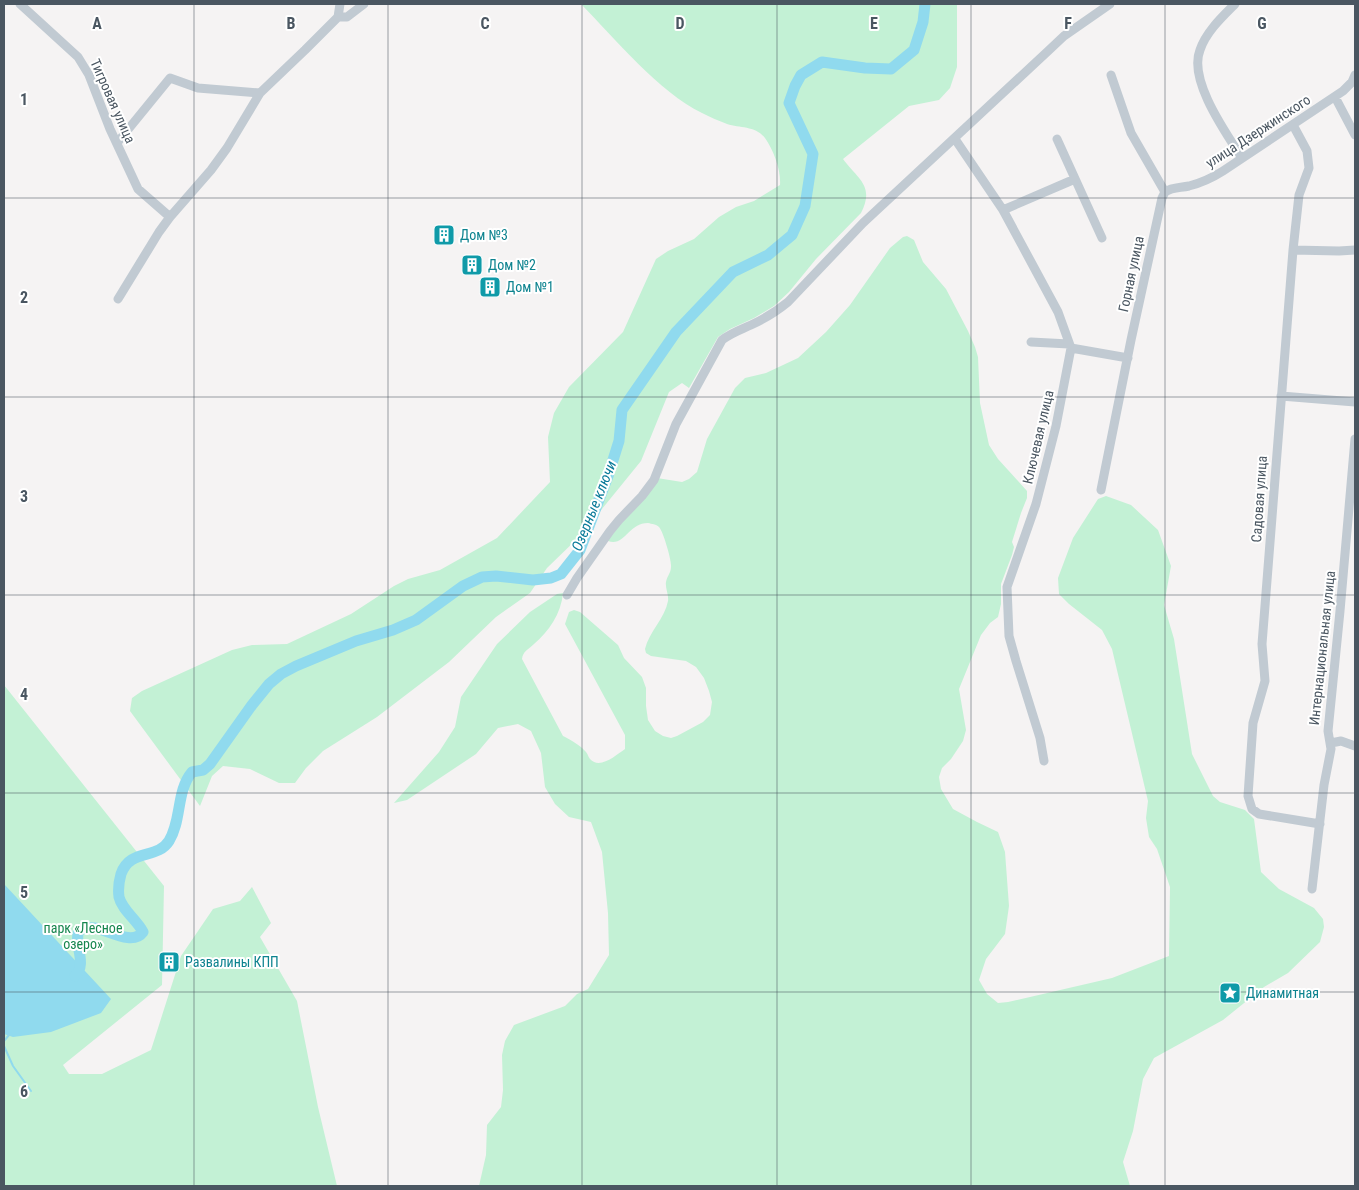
<svg xmlns="http://www.w3.org/2000/svg" width="1359" height="1190" viewBox="0 0 1359 1190" font-family="'Roboto Condensed',sans-serif">
  <style>
    .green { fill: #c3f1d5 }
    .water { fill: #90daee }
    .lines { fill: none; stroke-linecap: round; stroke-linejoin: round }
    .stream { stroke: #90daee; stroke-width: 2 }
    .river { stroke: #90daee; stroke-width: 11 }
    .minor { stroke: #c1cad2; stroke-width: 9 }
    .grid { fill: none; stroke: #4a5661; stroke-width: 1; stroke-opacity: 0.55 }
    .labels { text-anchor: middle; stroke-width: 4; stroke-linejoin: round; paint-order: stroke }
    .street-label { font-size: 14px; fill: #4a5661; stroke: #fff }
    .culture-label { font-size: 14px; fill: #0d838f; stroke: #fff; text-anchor: start }
    .park-label { font-size: 14px; fill: #17864f; stroke: #fff }
    .water-label { font-size: 15px; font-style: italic; fill: #0c7c9b; stroke: #fff }
    .grid-label { font-size: 16px; text-anchor: middle; font-weight: bold; fill: #4a5661; stroke: #fff; stroke-width: 4; stroke-linejoin: round; paint-order: stroke }
  </style>
  <rect width="100%" height="100%" fill="#f5f3f3"/>
  <path class="green" d="M581,4H957V67L950,88L939,100L909,106L843,159C858,179 875,186 861,213L816,259L789,292L774,306L754,318L730,329L718,337L689,388L682,383L669,392L641,461L580,536L547,568L530,593L496,617L449,662L377,717L323,751L306,768L295,783H279L250,769L223,766L212,776L200,806L130,711L132,698L142,691L232,650L252,645L287,644L351,614L394,586L408,579L440,570L497,538L550,482L548,437L554,413L569,387L623,332L656,259L668,251L694,239L719,217L736,207L754,201L780,185C781,170 774,151 765,138C756,126 740,128 727,124C719,121 710,117 702,113C659,92 615,39 581,4Z
    M907,236L914,240L923,262L946,289L968,331L975,347L978,357L980,403L989,445L998,459L1027,491V498L1021,513L1012,542L1014,547L1012,555L1001,584V604L998,617L990,623L981,635L959,689L966,730L963,741L951,759L942,768L939,777L941,789L953,809L977,822L998,832L1005,852L1009,906L1005,934L986,959L979,980L987,994L998,1003L1008,1002L1112,978L1169,956L1170,887L1157,849L1149,837L1146,818L1148,801L1112,649L1102,630L1069,604L1059,594L1058,578L1073,538L1098,499L1106,496L1131,505L1158,530L1171,566L1164,605L1174,639L1192,754L1213,796L1220,802L1245,810L1254,819L1261,872L1279,889L1314,908L1323,919L1324,927L1320,942L1288,973L1264,987L1223,1020L1154,1058L1143,1079L1133,1131L1123,1162L1130,1186H479L486,1155L487,1125L501,1107L503,1090L502,1055L505,1041L514,1025L565,1006L577,994L588,989L609,955L608,913L602,852L591,822L569,817L555,804L545,787L541,753L531,731L518,724L498,728L476,754L407,800L394,803L439,752L455,727L461,697L497,644L530,612L557,594L563,593C561,614 549,631 534,644C528,650 523,651 522,659L563,736C571,740 580,745 586,752C588,754 588,757 590,759C600,770 616,755 625,749V735L565,624L569,612L574,610L580,612L618,645L624,658L642,677L646,688V706L648,720L655,731L663,736L671,738L677,736L703,722L710,715L712,702L709,691L704,678L696,667L686,661L651,656L646,653L645,649C649,632 665,618 668,601C669,595 665,588 666,582C667,576 671,573 671,567C672,561 663,531 659,527C656,524 652,524 648,523C628,523 625,547 608,541L609,537L657,478L682,482L689,479L697,472L707,439L735,388L745,378L766,373L798,358L826,332L850,305L890,248L903,237Z
    M4,685L164,886L162,985L63,1065L69,1074H102L151,1050L181,956L213,909L240,901L252,887L271,923L260,937L297,1001L318,1107L337,1186H4Z"/>
  <path class="water" d="M4,884L111,999L101,1013L51,1032L13,1037L4,1034Z"/>
  <g class="lines">
    <path class="stream" d="M4,1041L9,1035
      M4,1046L13,1066L31,1091"/>
    <path class="river" d="M75,976C88,963 73,945 79,930C85,928 89,927 95,928C108,930 133,946 143,932C137,920 122,910 119,897C118,890 119,881 121,874C130,848 157,860 169,841C182,820 176,791 192,772L203,770L210,764L252,705L269,684L281,674L296,666L356,641L393,630L416,620L463,586L482,577L496,576L533,580L551,578L561,574L580,550L608,476L619,441L622,410L676,332L733,272L768,255L792,235L805,206L813,154L789,103L795,86L801,75L822,62L865,68L891,69L914,50L923,22L925,4"/>
    <path class="minor" d="M20,4L78,57L89,75L110,129L138,189L170,217
      M1235,4C1222,17 1206,32 1200,50C1188,80 1226,133 1242,158
      M338,17L340,4
      M1111,75L1131,133L1165,192
      M1335,97L1355,135
      M1293,125L1307,151L1309,168L1299,195L1293,250L1262,644L1265,681L1253,723L1248,796L1252,809L1259,814L1320,824
      M955,139L1003,210L1058,312L1071,348L1056,426L1036,504L1007,587L1009,636L1016,661L1040,738L1044,761
      M1057,139L1102,238
      M117,143L170,78L198,88L260,93
      M1165,192C1172,187 1180,188 1189,186C1201,183 1212,178 1223,171L1343,91L1352,82L1355,75
      M1003,210L1075,179
      M1293,250L1339,251L1355,250
      M118,299L159,232L170,217L211,170L227,148L260,93L305,50L338,17H347L364,4
      M1031,342L1069,344
      M1071,348L1128,358
      M1281,396L1355,402
      M1101,490L1131,340L1162,198L1165,192
      M567,595L577,578L610,531L619,520L642,496L654,480L676,424L722,340C731,333 740,330 751,325C764,319 777,311 788,302L863,223L1047,52L1064,36L1110,4
      M1331,743L1341,741L1355,746
      M1312,889L1324,785L1331,749L1328,731L1340,611L1355,439"/>
  </g>
  <path class="grid" d="M194,4V1186M388,4V1186M582,4V1186M777,4V1186M971,4V1186M1165,4V1186M4,198H1355M4,397H1355M4,595H1355M4,793H1355M4,992H1355"/>
  <defs>
    <g id="building-square" transform="scale(1.125)"><rect x="-9" y="-9" width="18" height="18" rx="4" fill="#0f9aa8" stroke="#fff"/><path d="M-4-6H4V6H1V3H-1V6H-4ZM-2.5-4.3h1.7v1.8h-1.7ZM.8-4.3h1.7v1.8H.8ZM-2.5-1h1.7V.8h-1.7ZM.8-1h1.7V.8H.8Z" fill="#fff"/></g>
    <g id="sight-square" transform="scale(1.125)"><rect x="-9" y="-9" width="18" height="18" rx="4" fill="#0f9aa8" stroke="#fff"/><path d="M0-6L1.8-2.2L6-1.7L2.9 1.2L3.7 5.4L0 3.3L-3.7 5.4L-2.9 1.2L-6-1.7L-1.8-2.2Z" fill="#fff"/></g>
  </defs>
  <g fill-rule="evenodd">
    <use href="#building-square" x="444" y="235"/>
    <use href="#building-square" x="472" y="265"/>
    <use href="#building-square" x="490" y="287"/>
    <use href="#building-square" x="169" y="962"/>
    <use href="#sight-square" x="1230" y="993"/>
  </g>
  <g class="labels">
    <g class="street-label">
      <text transform="translate(113 101) rotate(66)" y="5">Тигровая улица</text>
      <text transform="translate(1258 131) rotate(-33)" y="5">улица Дзержинского</text>
      <text transform="translate(1131 274) rotate(-78)" y="5">Горная улица</text>
      <text transform="translate(1038 437) rotate(-77)" y="5">Ключевая улица</text>
      <text transform="translate(1259 499) rotate(-86)" y="5">Садовая улица</text>
      <text transform="translate(1322 648) rotate(-84)" y="5">Интернациональная улица</text>
    </g>
    <g class="culture-label">
      <text x="460" y="240">Дом №3</text>
      <text x="488" y="270">Дом №2</text>
      <text x="506" y="292">Дом №1</text>
      <text x="185" y="967">Развалины КПП</text>
      <text x="1246" y="998">Динамитная</text>
    </g>
    <g class="park-label">
      <text x="83" y="933">парк «Лесное<tspan x="83" dy="16">озеро»</tspan></text>
    </g>
    <g class="water-label">
      <text transform="translate(594 506) rotate(-68)" y="5">Озерные ключи</text>
    </g>
  </g>
  <g class="grid-label">
    <text x="97" y="29">A</text>
    <text x="291" y="29">B</text>
    <text x="485" y="29">C</text>
    <text x="680" y="29">D</text>
    <text x="874" y="29">E</text>
    <text x="1068" y="29">F</text>
    <text x="1262" y="29">G</text>
    <text x="24" y="105">1</text>
    <text x="24" y="303">2</text>
    <text x="24" y="502">3</text>
    <text x="24" y="700">4</text>
    <text x="24" y="898">5</text>
    <text x="24" y="1097">6</text>
  </g>
  <rect width="1359" height="1190" fill="none" stroke="#4a5661" stroke-width="10"/>
</svg>
